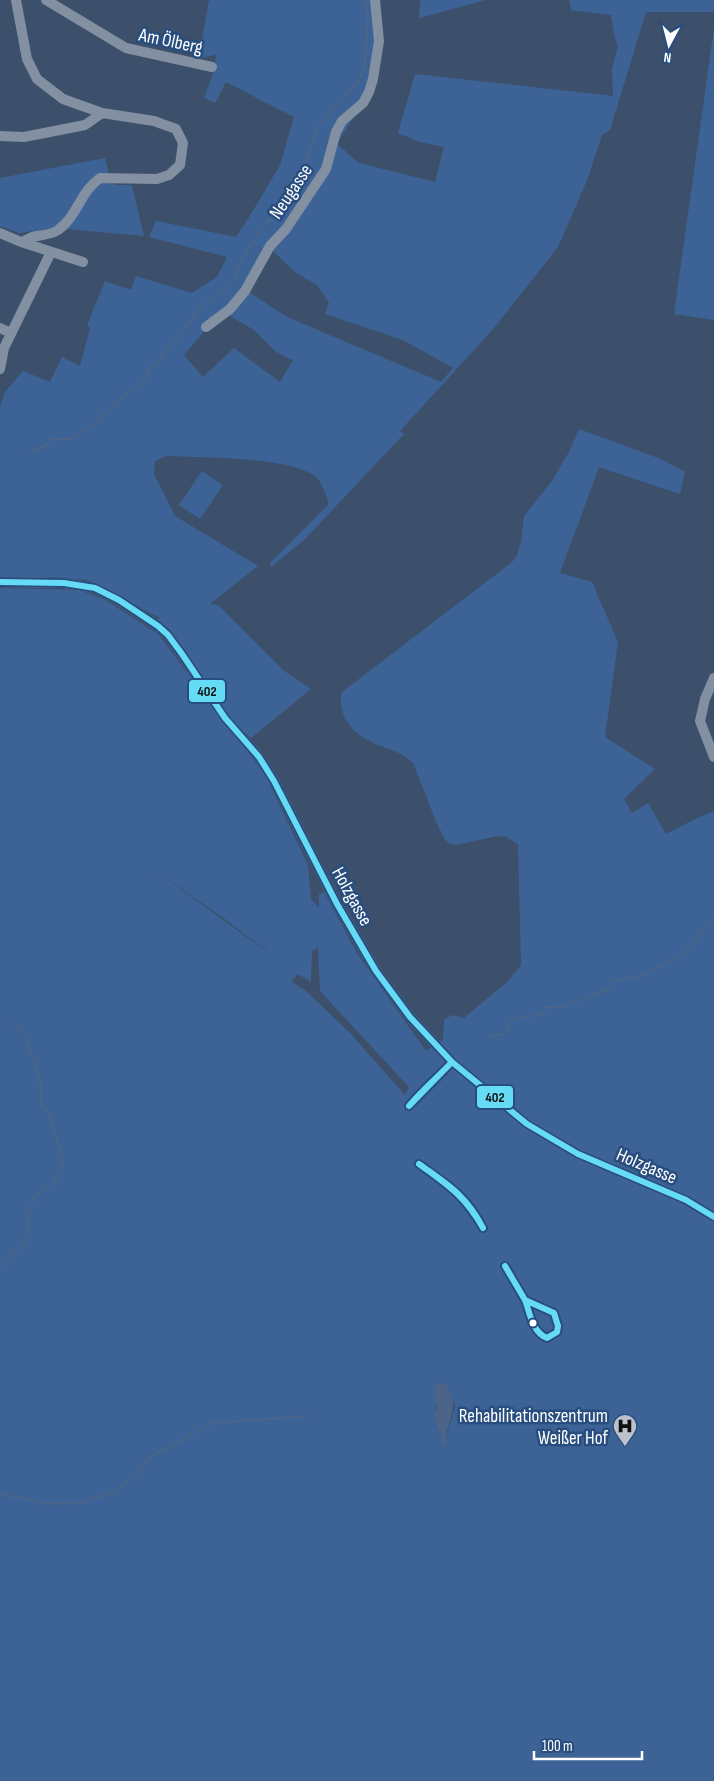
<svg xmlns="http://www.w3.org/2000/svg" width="714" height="1781" viewBox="0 0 714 1781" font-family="'Sofia Sans Condensed',sans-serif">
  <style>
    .green { fill: #3d6396; fill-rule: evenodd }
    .water { fill: #4b6487 }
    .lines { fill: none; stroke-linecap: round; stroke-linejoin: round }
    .stream { stroke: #4b6487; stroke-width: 2 }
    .minor { stroke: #8290a1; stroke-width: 10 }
    .bus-1-casing { stroke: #284d7f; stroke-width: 10 }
    .bus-1 { stroke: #66dbf5; stroke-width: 6 }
    .bus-dot { fill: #fff; stroke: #284d7f; stroke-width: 2 }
    .labels { text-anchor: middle; stroke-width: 5; stroke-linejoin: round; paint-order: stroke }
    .street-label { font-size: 19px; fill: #fff; stroke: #284d7f }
    .poi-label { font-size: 19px; fill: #fff; stroke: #284d7f; text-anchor: end }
    .line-badge { stroke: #284d7f; stroke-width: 2 }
    .pale-badge-label { font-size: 14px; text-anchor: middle; font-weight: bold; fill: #111 }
  </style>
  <rect width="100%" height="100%" fill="#3c506b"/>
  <path class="green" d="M209,0H376L372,87L337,144L359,163L435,182L444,147L420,142L398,133L415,74L613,96L612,69L618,46L614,35L611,15L571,10L569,0H714V12H646L610,130L602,135L588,178L558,247L494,328L400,431L404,434L304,540L271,567L270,563L329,504C326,496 322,482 316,477C290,456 201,458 166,456L155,461L154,474L175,516L258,566L210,604L218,605L283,670L311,689L251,738L234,723L156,620L160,618L88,580L52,577H0V406L5,392L23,371L50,382L62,357L80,366L90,328L87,325L105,281L131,290L136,276L192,293L217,277L227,257L149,237L156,221L236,237L251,214L280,165L294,117L226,82L215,103L204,98L214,71L216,55L199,58ZM272,250L296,273L317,285L329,303L325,314L403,340L453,368L441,382L287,317L250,293L258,272ZM221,311L254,330L276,352L293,360L280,382L234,348L203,377L184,355Z
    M420,0H486L419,18Z
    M714,28V320L674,314Z
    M105,158L109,174L115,185H132L144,236L54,228L19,233L0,226V178Z
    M579,429L661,459L685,472L680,494L599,467L560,573L592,582L618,642L605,737L655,769L624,799L632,813L648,803L666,834L695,819L714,811V1781H0V588L79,590L104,599L158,634L265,775L308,865L311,899L319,908V894L324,892L358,955L426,1051L443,1039L444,1020L452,1015L464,1018L509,980L521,965L518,844L507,837L497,836L457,845L450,844L444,838L435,819L413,763C398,749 380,748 364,738C348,728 337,710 342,692L511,563L517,556L521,542L524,516L552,481L569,452ZM153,869L226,920L267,951H266ZM318,947L320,991L409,1087L405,1095L349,1032L307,992L291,981L298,974L311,982L312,951ZM449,1388L455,1407L445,1440C436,1431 432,1416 437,1404C439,1398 446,1392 449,1388Z
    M202,471L223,485L200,519L179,505Z"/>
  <path class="water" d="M441,1383H445C461,1401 449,1420 445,1440L447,1442L443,1447L441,1446L442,1437L437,1427L434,1415L437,1407L434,1391L436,1384Z"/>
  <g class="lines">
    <path class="stream" d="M31,451L45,446L53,439H72L98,421L101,415L108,412L114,403L147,378L148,368L160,362L161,355L180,336L200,307L225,290L236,276L241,261L266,223L280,213L289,194L292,179L304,165L318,126L359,81L365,64L368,17L366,0
      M490,1036L504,1034L511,1020L543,1014L545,1007C567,1010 586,996 607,990L612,982C621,979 630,978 639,976C673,965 694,946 714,917
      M0,1266L14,1252L23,1246L27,1236L29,1212L34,1198L55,1182L63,1161L50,1116L41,1106L40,1081L34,1057L28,1050L29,1039L13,1022
      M0,1494L50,1504L86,1502L114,1491L135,1476L149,1457L213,1423L306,1416"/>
    <path class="minor" d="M16,0L27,59L37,79L63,99L102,113L154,121L176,129L183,143L180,165L169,175L157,179L100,178C80,192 77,217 58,230C52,235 40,235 32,237C28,239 25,241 21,242
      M46,0L126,48L212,67
      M0,136L24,137L85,125L102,113
      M0,233L21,242L83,262
      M206,327L230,309L245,291L270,246L286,229L326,169L336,132L342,121L363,103L369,92L373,79L379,41L375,0
      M0,328L11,333
      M0,369L4,348L51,252
      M0,582L64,583L95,588L119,600L158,626L168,635L182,654L225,718L259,757L274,781L337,904L376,971L410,1017L452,1062L527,1124L578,1154L686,1200L714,1217
      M714,678L705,699L700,721L714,757"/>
    <g class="bus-1-casing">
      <path id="bus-1" d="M0,582L64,583L95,588L119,600L158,626L168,635L182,654L225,718L259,757L274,781L337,904L376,971L410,1017L452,1062L527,1124L578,1154L686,1200L714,1217
        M452,1062C438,1077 422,1090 409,1106Z
        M419,1164C448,1185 466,1195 483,1228
        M419,1164C448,1185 465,1196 483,1228
        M505,1266L525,1300
        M505,1266L525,1300
        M525,1300L554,1313L558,1326L557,1332L547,1338C532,1332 530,1313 525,1300Z"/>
    </g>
    <use href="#bus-1" class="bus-1"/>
  </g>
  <defs>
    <g id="hospital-pin" transform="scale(1.25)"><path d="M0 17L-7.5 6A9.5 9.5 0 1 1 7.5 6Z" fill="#bbc2cb" stroke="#284d7f"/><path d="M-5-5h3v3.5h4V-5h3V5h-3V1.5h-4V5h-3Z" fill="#111"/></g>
  </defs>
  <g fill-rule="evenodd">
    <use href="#hospital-pin" x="625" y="1426"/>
  </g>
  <circle class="bus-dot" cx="533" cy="1323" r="4.5"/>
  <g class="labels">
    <g class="street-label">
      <text transform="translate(171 40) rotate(12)" y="7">Am Ölberg</text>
      <text transform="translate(290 191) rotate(-56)" y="7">Neugasse</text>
      <text transform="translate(353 896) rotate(61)" y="7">Holzgasse</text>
      <text transform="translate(647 1165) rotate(23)" y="7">Holzgasse</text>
    </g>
    <g class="poi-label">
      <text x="608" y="1422">Rehabilitationszentrum<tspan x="608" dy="22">Weißer Hof</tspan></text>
    </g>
  </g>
  <g class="line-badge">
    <rect x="188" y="679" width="38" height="24" rx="5" fill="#66dbf5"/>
    <rect x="476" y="1085" width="38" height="24" rx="5" fill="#66dbf5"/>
  </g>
  <g class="pale-badge-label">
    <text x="207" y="696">402</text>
    <text x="495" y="1102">402</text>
  </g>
  <g transform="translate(669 45) rotate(187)" stroke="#284d7f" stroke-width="4" paint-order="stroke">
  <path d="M0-4L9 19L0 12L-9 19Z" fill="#ffffff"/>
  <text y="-8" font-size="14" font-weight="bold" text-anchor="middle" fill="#ffffff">N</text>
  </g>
  <path d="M534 1751v8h108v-8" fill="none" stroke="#ffffff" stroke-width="2.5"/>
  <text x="542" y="1751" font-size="15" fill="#ffffff" stroke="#284d7f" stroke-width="4" paint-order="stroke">100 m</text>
</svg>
